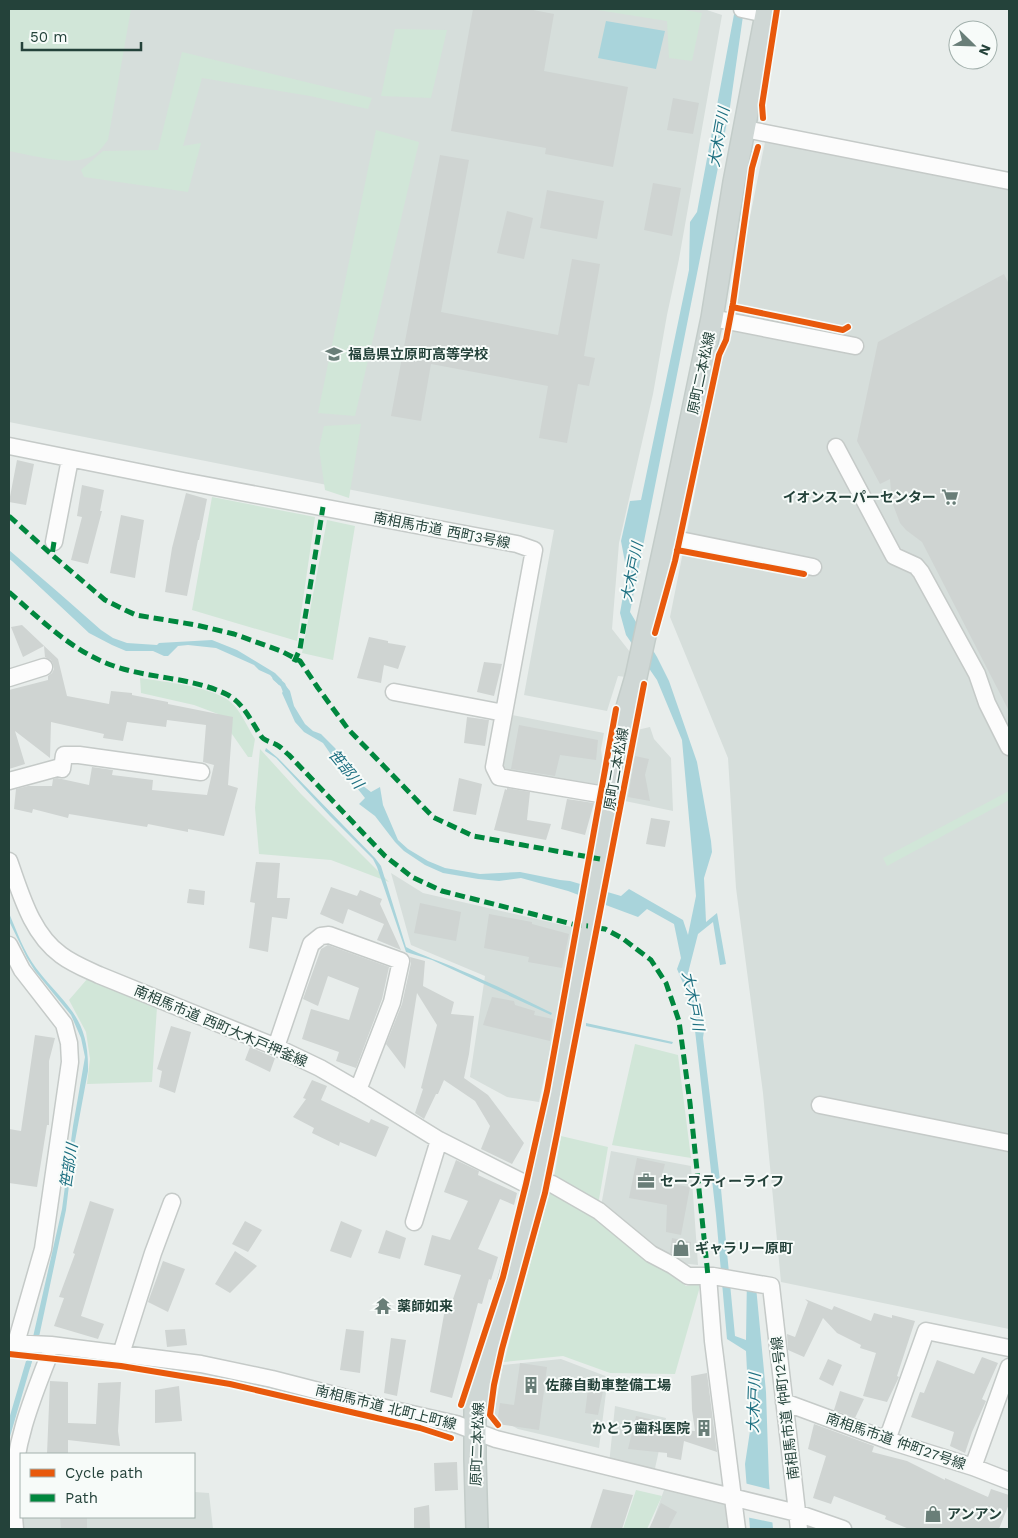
<svg xmlns="http://www.w3.org/2000/svg" width="1018" height="1538" viewBox="0 0 1018 1538" font-family="'Work Sans','Noto Sans JP',sans-serif">
  <style>
    .built { fill: #d6dedb }
    .green { fill: #d1e6d8 }
    .water { fill: #a9d4db }
    .pier { fill: #e8edeb }
    .lines { fill: none; stroke-linecap: round; stroke-linejoin: round }
    .stream { stroke: #a9d4db; stroke-width: 5 }
    .building { fill: #cfd4d2 }
    .minor-casing { stroke: #c5cac8; stroke-width: 19 }
    .major-casing { stroke: #c3ccc9; stroke-width: 24 }
    .minor { stroke: #fcfcfc; stroke-width: 16 }
    .major { stroke: #cfd7d5; stroke-width: 21 }
    .quiet { stroke: #00873e; stroke-width: 5; stroke-dasharray: 10 5; stroke-linecap: butt }
    .cycleway-casing { stroke: #f7fbf9; stroke-width: 9 }
    .cycleway { stroke: #e8590c; stroke-width: 6 }
    .labels { text-anchor: middle; stroke-width: 4; stroke-linejoin: round; paint-order: stroke }
    .poi-label { font-size: 14px; font-weight: bold; fill: #24423a; stroke: #f7fbf9; text-anchor: start }
    .street-label { font-size: 14px; fill: #24423a; stroke: #f7fbf9 }
    .water-label { font-size: 15px; font-style: italic; fill: #1c6f80; stroke: #f7fbf9 }
  </style>
  <rect width="100%" height="100%" fill="#e8edeb"/>
  <path class="built" d="M9,9H704L722,15L679,259L667,315L653,394L619,543L612,629L630,652L626,677L618,676L607,711L524,695L554,530L9,422Z
    M766,137L1009,185V1329L781,1282L763,1093L736,888L728,758L670,617Z
    M512,715L604,733L601,749L603,766L599,785L509,771L501,765Z
    M650,727L654,739L671,758L673,811L625,801L637,730Z
    M391,873L423,893L576,928L539,1102L507,1097L470,1077L485,976L411,945Z
    M611,1151L691,1166L698,1265L680,1263L650,1247L601,1206Z
    M561,1359L608,1377L599,1448L518,1429L494,1415L503,1365Z
    M615,1406L666,1418L654,1473L727,1487L733,1529H650L664,1490L608,1474Z
    M18,1484H21V1517H194V1492L209,1493L213,1529H21Z"/>
  <path class="green" d="M9,9H131L108,140C104,145 99,152 94,155C73,168 32,155 9,151Z
    M591,9H679L702,13L692,61L669,58L667,21Z
    M395,29L447,30L431,98L381,96Z
    M182,52L372,98L368,109L310,96L202,78L183,146L201,143L188,192L84,177L81,170L103,151L158,150Z
    M376,130L419,142L355,416L318,413Z
    M361,424L349,498L325,490L319,448L324,426Z
    M212,497L315,517L297,641L192,610Z
    M327,520L355,526L333,660L302,653Z
    M140,678C165,682 207,686 228,700C240,708 247,727 255,739L252,757H248L218,714L194,705L141,693Z
    M260,749L301,794L389,882L331,860L259,854L255,808Z
    M1009,791V800L887,866L883,858Z
    M88,978L157,1007L152,1082L87,1084L90,1059L86,1032L69,1000Z
    M635,1044L678,1055L691,1158L612,1145Z
    M561,1136L608,1147L598,1205L554,1178Z
    M550,1190L578,1204L668,1269L686,1286L701,1283L675,1374L610,1373L563,1356L504,1362Z
    M636,1490L662,1496L647,1529H623Z"/>
  <path class="water" d="M735,9H744L730,107L630,612L657,657L669,681L697,762L711,841L712,852L704,878L706,922L717,913L726,964L720,965L713,922L698,934L687,977L705,1024L703,1038L721,1189L735,1336L746,1340L747,1275L755,1276L766,1392L769,1482L773,1529H750L745,1464L750,1431L746,1351L727,1339L716,1215L692,1004L677,969L681,958L674,924L647,909L638,917L568,891L521,878L499,881L478,879L443,873L425,865L404,851L395,842L375,816L359,804L365,798L334,759L323,743L304,732L295,722L282,693L286,686L290,691L294,706L305,724L313,731L321,734L335,748L362,785L371,792L380,787L383,805L398,840L408,849L428,861L445,868L480,874L520,872L560,880L570,881L621,896L629,889L683,920L688,935L696,896L682,740L657,680L626,635L620,613L627,573L621,541L630,501L641,500L689,270L690,222L697,212Z
    M606,21L665,31L656,69L598,58Z
    M9,550L59,593L101,630L113,638L127,643L157,645L159,643L212,640L237,650L275,673L282,680L279,685L270,675L259,670L254,665L216,648L188,645L178,646L168,656H164L153,651H126L112,645L89,633L12,561L9,559Z
    M266,748L278,758L375,858L381,866L406,947C422,956 443,962 460,970C491,983 522,998 552,1013L551,1015L432,960L406,952L377,867L373,859L330,816L276,758L265,751Z
    M9,913C17,932 24,952 36,968C66,1007 89,1016 88,1071L73,1152L66,1210L39,1337H33L62,1209L73,1126L85,1057L81,1038L71,1015L35,971L27,958L9,921Z
    M586,1023L673,1042L672,1044L586,1026Z
    M26,1361H32L9,1440V1419Z"/>
  <path class="pier" d="M581,881L608,890L605,907L578,897Z
    M744,1483L772,1490L775,1523L746,1517Z"/>
  <g class="lines">
    <path class="stream" d="M275,678L283,685L286,693
      M28,1366L33,1347"/>
  </g>
  <path class="building" d="M473,9H528L554,14L544,71L628,87L613,167L545,154L546,148L451,131Z
    M673,98L699,103L693,134L667,130Z
    M440,155L469,160L441,312L558,335L572,259L600,264L584,356L595,358L589,386L578,384L567,443L539,438L548,386L431,364L421,421L391,416Z
    M653,183L681,188L672,236L644,230Z
    M547,190L604,201L597,239L540,228Z
    M507,211L533,218L524,259L497,253Z
    M1004,274L1009,284V711L922,542L906,530L900,523L892,502L890,479L880,484L857,441L878,342Z
    M17,460L34,464L26,505L9,502Z
    M82,485L104,490L100,511H102L88,564L71,560L82,517L77,516Z
    M186,493L207,499L199,540H198L187,596L165,592L172,548Z
    M121,515L144,520L135,578L110,573Z
    M22,625L58,659L67,696L109,704L111,691L132,693V695L168,702V704L233,717L228,785L238,788L224,836L188,829V832L148,824L147,827L69,814L68,818L33,809L32,813L14,809L16,789L28,786H52L53,779L57,778L89,785L92,767L113,770L112,775L153,780L152,790L207,795L214,765L203,762L206,725L167,720L166,727L127,722L123,741L103,738L104,734L51,722L50,758L15,731L25,764L9,769V690L48,680V676L52,673L54,669L53,664L51,660L45,657L44,646L23,657L11,627Z
    M369,637L388,641V643L406,646L398,669L384,665L381,683L357,678Z
    M484,662L502,664L494,696L477,692Z
    M467,717L489,720L485,746L464,743Z
    M519,725L598,740L596,760L560,755L555,776L511,769Z
    M635,756L649,759L645,775L650,801L628,797Z
    M459,778L482,784L476,815L453,811Z
    M507,788L530,792L527,820L551,824L546,840L494,830L505,789L507,790Z
    M567,799L594,803L585,835L561,829Z
    M651,818L670,821L665,847L646,844Z
    M256,862L280,863L277,898H290L287,919L272,917L268,952L249,948L255,903L250,902Z
    M331,887L357,896L360,890L382,899L380,904L401,950L377,940L384,924L348,909L343,924L320,914Z
    M189,889L205,891L204,905L187,903Z
    M420,903L461,912L456,941L414,933Z
    M489,914L532,922V924L569,934L562,968L528,962L529,957L484,948Z
    M328,945L389,967L382,999L356,1068L336,1061L339,1052L302,1039L311,1009L349,1020L359,988L328,976L318,1006L303,999L321,949Z
    M410,957L425,961L423,986L454,1002L451,1014L474,1016L469,1054L464,1078L488,1095L524,1143L512,1164L481,1149L490,1126L475,1101L444,1080L438,1094H436L424,1119L415,1113L423,1089L421,1088L437,1025L417,993L405,1069L386,1044L402,1004L411,963Z
    M492,997L514,1001L515,1005L535,1011L534,1015L553,1019L550,1041L483,1025Z
    M171,1026L191,1032L175,1093L159,1087L162,1071L157,1069Z
    M35,1035L55,1038L49,1061V1125H47L37,1187L9,1183V1129L21,1131Z
    M250,1047L275,1058L270,1072L245,1060Z
    M312,1080L327,1086L321,1100L369,1123L371,1119L389,1127L376,1157L340,1142L339,1146L312,1133L314,1128L293,1117L306,1099L303,1098Z
    M637,1158L665,1164L660,1182L690,1187L681,1235L666,1232L667,1205L629,1198Z
    M456,1160L479,1171L478,1175L517,1193L514,1205L500,1199L478,1249L498,1257L491,1280L489,1279L482,1304L478,1303L452,1398L430,1392L447,1298L453,1299L461,1275L424,1265L432,1235L450,1240L468,1201L444,1192Z
    M90,1201L114,1209L81,1316L104,1324L98,1339L54,1326L64,1298L59,1297L75,1254L73,1253Z
    M245,1221L262,1230L248,1252L232,1244Z
    M341,1221L362,1230L351,1258L330,1251Z
    M386,1230L406,1238L400,1259L378,1253Z
    M672,1238L691,1242L689,1257L670,1253Z
    M235,1251L257,1266L230,1293L215,1284Z
    M163,1261L185,1269L168,1312L148,1302Z
    M380,1297L392,1303L386,1316L375,1309Z
    M805,1299L832,1310L834,1306L871,1321L874,1313L892,1318V1315L915,1321L897,1376L899,1377L887,1402L863,1396L876,1353L860,1348L861,1345L837,1333L823,1318L804,1357L788,1350L787,1334L795,1337L808,1302Z
    M185,1329L187,1345L167,1347L165,1330Z
    M346,1329L364,1331L360,1373L340,1370Z
    M391,1338L406,1340L397,1396L384,1393Z
    M982,1357L998,1363L982,1399L986,1401L972,1432L965,1453L950,1446L954,1432L911,1417L920,1392L924,1393L937,1360L974,1374Z
    M828,1359L842,1365L833,1386L819,1379Z
    M520,1363L547,1367L539,1430L497,1424L500,1403L514,1405Z
    M707,1373L717,1452L684,1441L681,1460L667,1457V1453L628,1449L636,1416L659,1421L657,1429L695,1431L692,1410L691,1376Z
    M50,1381L68,1382V1423L96,1424L98,1383L121,1382L118,1431L120,1446L68,1440V1454H47Z
    M179,1386L182,1421L155,1423V1390Z
    M588,1389L603,1391L598,1415L585,1413Z
    M840,1391L864,1399L855,1418L834,1410Z
    M814,1424L874,1446L872,1452L907,1461L945,1480V1478L988,1497L991,1489L1009,1495V1504L999,1529H909L885,1519L886,1516L834,1496L831,1504L813,1498L826,1456L808,1449Z
    M457,1462L458,1490L435,1491L434,1463Z
    M603,1489L633,1495L622,1529H590Z
    M661,1503L677,1512L668,1529H649Z
    M429,1505L430,1529H414V1508Z
    M60,1517H87V1529H61Z"/>
  <g class="lines">
    <g class="minor-casing">
      <path id="minor" d="M742,9L766,14
        M745,129L1009,181
        M712,318L855,346
        M9,446L183,481L517,544L534,550L494,767L499,777L611,796
        M836,447L894,556L916,566L921,572L977,674L987,703L1009,747
        M665,537L813,567
        M54,542L70,459
        M9,678L44,667
        M394,692L504,713
        M9,781L57,768L62,769L64,755H79L201,772
        M9,861C21,894 31,933 61,955C73,964 86,969 99,975L276,1047L320,1068L358,1090L439,1140L526,1184
        M9,945L22,970L64,1024L69,1043L70,1062L43,1249L16,1343
        M276,1047L311,944L321,936L329,935L401,961L392,1002L358,1090
        M820,1105L1009,1143
        M537,1180L552,1184L599,1211L651,1254L672,1265L688,1276H713L771,1286L799,1529
        M414,1222L439,1140
        M708,1276L713,1341L737,1529
        M9,1343L51,1345L201,1364L272,1379L381,1407L456,1424L496,1439L797,1513L843,1529
        M121,1354L153,1253L172,1202
        M784,1402L887,1440L973,1467L1009,1481
        M887,1440L926,1331L1009,1348
        M973,1467L1009,1367
        M15,1529C14,1518 13,1506 13,1495C13,1447 31,1401 48,1358"/>
    </g>
    <g class="major-casing">
      <path id="major" d="M477,1529L475,1459V1408L481,1381L539,1174L588,926L626,711L636,677L672,511L712,318L734,182L767,9"/>
    </g>
    <use href="#minor" class="minor"/>
    <use href="#major" class="major"/>
    <path class="quiet" d="M9,516L52,555
      M54,542L52,555L105,600L125,610L136,615L196,625L234,634L281,651L300,661L318,688L348,729L433,817L473,836L600,859
      M9,592C41,620 73,652 114,666C151,679 192,677 228,695C244,704 251,721 261,736C264,741 272,742 277,745C281,747 285,752 289,755L385,856L412,877L442,891L576,925L588,926
      M294,662L300,649L323,507
      M597,928L605,929L622,938L651,960L666,983L679,1021L690,1103L708,1276"/>
    <g class="cycleway-casing">
      <path id="cycleway" d="M763,118L762,105L777,9
        M732,307L843,330L848,327
        M677,550L804,574
        M655,633L675,561L719,355L726,340L733,303L752,168L758,147
        M9,1354L121,1366L230,1384L420,1428L451,1438
        M461,1405L503,1277L526,1184L547,1091L616,709
        M498,1425L490,1415L494,1385L502,1349L545,1193L557,1134L644,684"/>
    </g>
    <use href="#cycleway" class="cycleway"/>
  </g>
  <defs>
    <g id="school-bare" transform="scale(1.35)"><path d="M0-5L7-2L0 1L-7-2ZM-4 1L0 2.5L4 1V4Q0 6-4 4Z" fill="#697e78" stroke="#f7fbf9" stroke-width="2.5" paint-order="stroke"/></g>
    <g id="supermarket-bare" transform="scale(1.35)"><path d="M-6-5.5h2.5l.6 2H6L4.5 2H-2.5L-4.4-4H-6ZM-1.5 3.2a1.3 1.3 0 1 0 .1 0ZM3 3.2a1.3 1.3 0 1 0 .1 0Z" fill="#697e78" stroke="#f7fbf9" stroke-width="2.5" paint-order="stroke"/></g>
    <g id="office-bare" transform="scale(1.35)"><path d="M-6-3h4V-5.5h4V-3h4V5H-6ZM-1-4.5V-3h2v-1.5ZM-6 0V1H6V0Z" fill="#697e78" stroke="#f7fbf9" stroke-width="2.5" paint-order="stroke"/></g>
    <g id="shop-bare" transform="scale(1.35)"><path d="M-5-2.5h2.3a2.7 3.5 0 0 1 5.4 0H5L5.5 6h-11ZM-1.5-2.5h3a1.5 2.3 0 0 0-3 0Z" fill="#697e78" stroke="#f7fbf9" stroke-width="2.5" paint-order="stroke"/></g>
    <g id="temple-bare" transform="scale(1.35)"><path d="M0-6L5-2H3V0L6.5 2.5H4V6H1.5V3h-3V6H-4V2.5H-6.5L-3 0V-2H-5Z" fill="#697e78" stroke="#f7fbf9" stroke-width="2.5" paint-order="stroke"/></g>
    <g id="building-bare" transform="scale(1.35)"><path d="M-4-6H4V6H1V3H-1V6H-4ZM-2.5-4.3h1.7v1.8h-1.7ZM.8-4.3h1.7v1.8H.8ZM-2.5-1h1.7V.8h-1.7ZM.8-1h1.7V.8H.8Z" fill="#697e78" stroke="#f7fbf9" stroke-width="2.5" paint-order="stroke"/></g>
  </defs>
  <g fill-rule="evenodd">
    <use href="#school-bare" x="334" y="354"/>
    <use href="#supermarket-bare" x="950" y="497"/>
    <use href="#office-bare" x="646" y="1181"/>
    <use href="#shop-bare" x="681" y="1248"/>
    <use href="#temple-bare" x="383" y="1306"/>
    <use href="#building-bare" x="531" y="1385"/>
    <use href="#building-bare" x="704" y="1428"/>
    <use href="#shop-bare" x="933" y="1514"/>
  </g>
  <g class="labels">
    <g class="poi-label">
      <text x="348" y="359">福島県立原町高等学校</text>
      <text x="936" y="502" text-anchor="end">イオンスーパーセンター</text>
      <text x="660" y="1186">セーフティーライフ</text>
      <text x="695" y="1253">ギャラリー原町</text>
      <text x="397" y="1311">薬師如来</text>
      <text x="545" y="1390">佐藤自動車整備工場</text>
      <text x="690" y="1433" text-anchor="end">かとう歯科医院</text>
      <text x="947" y="1519">アンアン</text>
    </g>
    <g class="street-label">
      <text transform="translate(701 373) rotate(-78)" y="5">原町二本松線</text>
      <text transform="translate(442 530) rotate(11)" y="5">南相馬市道 西町3号線</text>
      <text transform="translate(616 769) rotate(-80)" y="5">原町二本松線</text>
      <text transform="translate(221 1026) rotate(23)" y="5">南相馬市道 西町大木戸押釜線</text>
      <text transform="translate(386 1407) rotate(14)" y="5">南相馬市道 北町上町線</text>
      <text transform="translate(785 1408) rotate(-97)" y="5">南相馬市道 仲町12号線</text>
      <text transform="translate(896 1441) rotate(19)" y="5">南相馬市道 仲町27号線</text>
      <text transform="translate(477 1444) rotate(-88)" y="5">原町二本松線</text>
    </g>
    <g class="water-label">
      <text transform="translate(719 137) rotate(-80)" y="5">大木戸川</text>
      <text transform="translate(632 572) rotate(-79)" y="5">大木戸川</text>
      <text transform="translate(346 769) rotate(51)" y="5">笹部川</text>
      <text transform="translate(693 1001) rotate(79)" y="5">大木戸川</text>
      <text transform="translate(69 1166) rotate(-81)" y="5">笹部川</text>
      <text transform="translate(754 1403) rotate(-88)" y="5">大木戸川</text>
    </g>
  </g>
  <rect width="1018" height="1538" fill="none" stroke="#24423a" stroke-width="20"/>
  <rect x="20" y="1453" width="175" height="65" fill="#f7fbf9" stroke="#a3b1ad"/>
  <rect x="30" y="1469" width="25" height="8" fill="#e8590c" stroke="#a3b1ad"/>
  <text x="65" y="1478" font-size="15" fill="#24423a">Cycle path</text>
  <rect x="30" y="1494" width="25" height="8" fill="#00873e" stroke="#a3b1ad"/>
  <text x="65" y="1503" font-size="15" fill="#24423a">Path</text>
  <g transform="translate(973 45) rotate(113)"><circle r="24" fill="#f7fbf9" stroke="#a3b1ad"/>
  <path d="M0-4L9 19L0 12L-9 19Z" fill="#697e78"/>
  <text y="-8" font-size="14" font-weight="bold" text-anchor="middle" fill="#24423a">N</text>
  </g>
  <path d="M22 42v8h119v-8" fill="none" stroke="#24423a" stroke-width="2.5"/>
  <text x="30" y="42" font-size="15" fill="#24423a" stroke="#f7fbf9" stroke-width="4" paint-order="stroke">50 m</text>
</svg>
